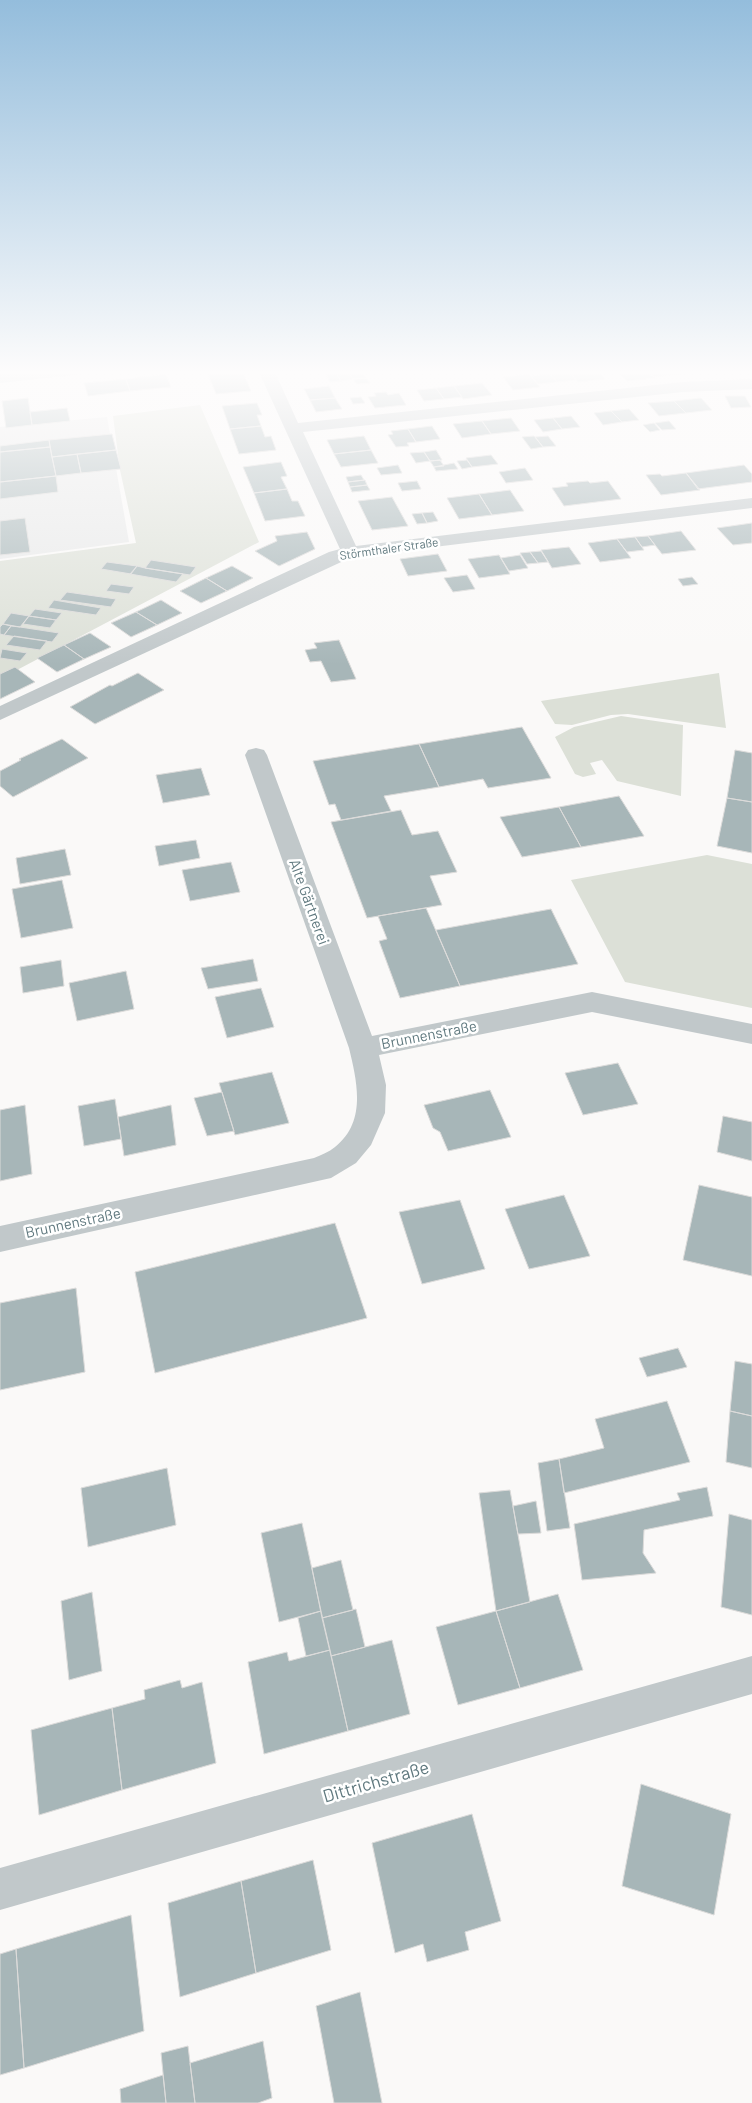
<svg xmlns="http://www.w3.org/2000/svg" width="752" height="2103" viewBox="0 0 752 2103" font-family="Barlow,sans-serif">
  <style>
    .built { fill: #e8e9e9 }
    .green { fill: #dce0d7 }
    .building { fill: #a7b6b8; stroke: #dcdbda }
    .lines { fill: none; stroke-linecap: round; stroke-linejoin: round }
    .minor { fill: #c1c8ca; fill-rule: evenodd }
    .labels { text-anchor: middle; stroke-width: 5; stroke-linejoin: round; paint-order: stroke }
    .far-street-label { font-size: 12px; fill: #5f787e; stroke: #fff }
    .street-label { font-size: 15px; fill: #5f787e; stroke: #fff }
    .near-street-label { font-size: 18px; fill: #5f787e; stroke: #fff }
  </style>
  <rect width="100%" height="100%" fill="#faf9f8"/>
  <path class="built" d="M107,417L129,542L0,559V427Z"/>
  <path class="green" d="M200,405L259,542L0,679V561L136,543L120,470L113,416Z
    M719,673L726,728L628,714L611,715L572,725L555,724L541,701Z
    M621,716L683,725L681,796L617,781L602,760L590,763L596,774L583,777L575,774L555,737L574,727Z
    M707,855L752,864V1008L625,982L571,880Z"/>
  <path class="building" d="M226,370H242L251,391L216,394L207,372Z
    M361,370L366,378L353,379L348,372Z
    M568,370H597L605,379L578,382Z
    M616,370H647L655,378L627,381Z
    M647,370H668L672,375L653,377Z
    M668,370H689L691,373L672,375Z
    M710,370H738L739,373H712Z
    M348,372L353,379L341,381L336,373Z
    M569,372L576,380L557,382L550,374Z
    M336,373L341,381L330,382L326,374Z
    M166,374L171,387L130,391L126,379Z
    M529,374L540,387L513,390L503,377Z
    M550,374L557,382L538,384L531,376Z
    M366,378L370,383L357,384L353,379Z
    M126,379L130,391L88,396L84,383Z
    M482,383L492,395L463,399L454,386Z
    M329,386L335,398L310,400L304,389Z
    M454,386L462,397L444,399L436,388Z
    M436,388L444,399L424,401L417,390Z
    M386,392L388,395L399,393L406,405L375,408L368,397L376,396L374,393Z
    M725,396H745L751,407L731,408Z
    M361,397L365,403L353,404L350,398Z
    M28,398L32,425L6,428L2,401Z
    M335,398L342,409L316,412L310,400Z
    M701,398L712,410L686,413L674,401Z
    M674,401L686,413L659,416L648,403Z
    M257,403L262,415H257L261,426L230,429L222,406Z
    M67,408L70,421L32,425L30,412Z
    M629,409L639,420L622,422L611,411Z
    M611,411L622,422L603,425L594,413Z
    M571,416L580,427L562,429L553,418Z
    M511,418L520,431L491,434L482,421Z
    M553,418L562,429L543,432L534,420Z
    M482,421L491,434L462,438L453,424Z
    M669,421L676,429L662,430L655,423Z
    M654,423L660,430L650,432L643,425Z
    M261,426L265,437L271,436L276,450L239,454L230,429Z
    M432,426L440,439L416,442L408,429Z
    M408,429L416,442L407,443L409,446L396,447L388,435L393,434L391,431Z
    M112,434L116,450L52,457L49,440Z
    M364,436L371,450L334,454L327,440Z
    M534,436L535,437L543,447L531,449L522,437Z
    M548,436L556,446L543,447L535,437Z
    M49,440L50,447L0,452V446Z
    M50,447L56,476L0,482V452Z
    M116,450L121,469L81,473L77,454Z
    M371,450L378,463L341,467L334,454Z
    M436,450L442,460L430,461L424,452Z
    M424,452L430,461L416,463L410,453Z
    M77,454L81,473L56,476L52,457Z
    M491,455L498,464L472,467L466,458Z
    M440,460L444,466L434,467L430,461Z
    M467,460L472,467L462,469L457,461Z
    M281,462L287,476L281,477L287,489L254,493L243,467Z
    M454,463L458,469L436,471L434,467Z
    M398,465L402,473L381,475L377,468Z
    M744,465L752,474V482L698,489L686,473Z
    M525,468L533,480L506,483L499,472Z
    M686,473L700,490L661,495L646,475L660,474L662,476Z
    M361,475L364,480L348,482L346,477Z
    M56,476L58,492L0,499V482Z
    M365,480L367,485L350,487L348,482Z
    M417,481L421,489L402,491L398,483Z
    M588,481L590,483L608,481L621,499L564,506L552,488L568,486L566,483Z
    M367,485L370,490L352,492L350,487Z
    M287,489L292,501H298L305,516L265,521L254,493Z
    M510,490L524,511L492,515L479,494Z
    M479,494L492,515L459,519L447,498Z
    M392,497L408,526L372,530L358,501Z
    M433,512L438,521L427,523L422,513Z
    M422,513L427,523L417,524L412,514Z
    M25,518L30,552L0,555V521Z
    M752,523V543L733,545L717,528Z
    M681,531L696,550L662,554L648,536Z
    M307,532L315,549L279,566L255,551L277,541L275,536Z
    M648,536L655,545L642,547L635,537Z
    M635,537L644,550L627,552L617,539Z
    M617,539L631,558L600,562L588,543Z
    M569,547L581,564L552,568L541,550Z
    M541,551L548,562L538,563L530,552Z
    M530,552L538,563L527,564L520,553Z
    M438,554L447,571L408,576L400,559Z
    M499,555L510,574L479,578L468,559Z
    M520,555L528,568L509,571L501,558Z
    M151,560L196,567L190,575L145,568Z
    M107,562L137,566L131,574L101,569Z
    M137,566L145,568L183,574L176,582L130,574Z
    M232,566L253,578L227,591L206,578Z
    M467,575L475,589L453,592L444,578Z
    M692,577L698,584L683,586L678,579Z
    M206,578L227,591L201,603L180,591Z
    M111,584L134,587L129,594L106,591Z
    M67,592L116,599L111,607L60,600Z
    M54,600L101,608L96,615L48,608Z
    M161,600L182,613L157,625L136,612Z
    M35,609L62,613L56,620L29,616Z
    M136,612L157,625L131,637L111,623Z
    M11,613L29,616L20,627L3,624Z
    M29,616L56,620L50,628L23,624Z
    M3,624L11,626L4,635L0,634V627Z
    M11,626L20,627L59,633L52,642L4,635Z
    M90,633L111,647L84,659L64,645Z
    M14,636L47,641L40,650L6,645Z
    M339,640L356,679L331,682L321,661L310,662L305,650L317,648L314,643Z
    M64,645L84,659L57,672L37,658Z
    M2,649L27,653L20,661L0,658Z
    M15,667L35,682L0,699V674Z
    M138,673L164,690L95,724L70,707L110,685L112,686Z
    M522,727L551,778L488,788L483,779L439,787L419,744Z
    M62,739L88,758L13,797L0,786V771L21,760L19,759Z
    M419,744L439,787L384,796L391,811L341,820L335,804L329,805L313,761Z
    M735,750L752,753V802L727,798Z
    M201,768L210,795L163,803L156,775Z
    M619,796L644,836L581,847L559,807Z
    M727,798L752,802V853L717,846Z
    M559,807L581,847L522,857L500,817Z
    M401,810L412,835L438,831L457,872L430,876L442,905L367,918L331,822Z
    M196,840L200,858L159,866L155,846Z
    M65,849L71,875L20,884L16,858Z
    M231,862L240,892L190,901L182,870Z
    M62,880L73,928L21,938L12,889Z
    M426,908L460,986L400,998L379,941L387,939L378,916Z
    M551,909L578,964L460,986L436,930Z
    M253,959L258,981L208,989L201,968Z
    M61,960L64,986L23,993L20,967Z
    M126,971L134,1009L77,1021L69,983Z
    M261,988L274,1027L227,1038L215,997Z
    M618,1063L638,1104L583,1115L565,1073Z
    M272,1072L289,1123L235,1135L219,1083Z
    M490,1090L511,1137L448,1151L440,1132L433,1128L424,1105Z
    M222,1092L234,1131L207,1136L194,1098Z
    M115,1099L121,1139L84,1146L78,1106Z
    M25,1105L32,1174L0,1181V1110Z
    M171,1105L176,1145L124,1156L118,1117Z
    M723,1116L752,1122V1161L717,1152Z
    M699,1185L752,1197V1276L683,1260Z
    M564,1195L590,1256L529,1269L505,1209Z
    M460,1200L485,1269L422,1284L399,1212Z
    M335,1223L367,1318L155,1373L135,1272Z
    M76,1288L85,1372L0,1390V1303Z
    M678,1348L687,1367L647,1377L639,1358Z
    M735,1361L752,1364V1416L730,1411Z
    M667,1401L690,1462L564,1493L559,1459L604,1448L595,1419Z
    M730,1411L752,1416V1468L726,1462Z
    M559,1459L570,1528L547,1531L538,1463Z
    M167,1468L176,1525L88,1547L81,1488Z
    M707,1487L713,1516L644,1530L643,1553L656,1573L582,1580L574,1524L680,1500L677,1493Z
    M510,1490L530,1602L496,1611L479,1493Z
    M536,1501L541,1533L518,1534L513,1506Z
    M729,1514L752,1520V1615L721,1607Z
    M302,1523L321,1611L279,1622L261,1533Z
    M341,1560L353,1610L322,1618L312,1568Z
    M92,1592L102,1671L69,1680L61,1601Z
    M558,1594L583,1670L520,1688L496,1611Z
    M356,1609L365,1647L331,1656L322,1618Z
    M321,1611L330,1650L306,1656L298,1618Z
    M496,1611L520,1688L458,1705L436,1627Z
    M392,1640L410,1714L348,1731L331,1656Z
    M330,1650L348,1731L264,1754L248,1662L287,1652L289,1661Z
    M180,1680L182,1688L202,1682L216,1763L122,1790L112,1708L145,1699L144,1690Z
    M112,1708L122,1790L39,1815L31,1730Z
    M641,1784L731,1814L714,1915L622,1886Z
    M472,1814L501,1921L465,1932L469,1950L427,1962L423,1944L395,1953L372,1843Z
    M313,1860L331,1950L256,1973L241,1881Z
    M241,1881L256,1973L180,1997L168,1903Z
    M131,1915L144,2031L24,2068L16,1949Z
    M16,1949L24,2068L0,2075V1954Z
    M360,1992L382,2103H334L316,2006Z
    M263,2041L272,2098L258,2103H195L190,2063Z
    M188,2046L195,2103H166L161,2053Z
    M163,2075L166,2103H121L120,2089Z"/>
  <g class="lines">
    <path class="minor" d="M31,370H83L81,373L76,375L0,383V373Z
      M258,370H274L298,423L683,382L752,379V389L683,392L303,432L356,546L752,498V508L352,557L0,720V706L329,552L340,549Z
      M256,748L264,750L267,755L372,1036L592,992L752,1024V1044L592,1012L379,1055L386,1085L385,1113L371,1145L356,1163L331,1178L0,1252V1226L314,1158C321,1155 329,1152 335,1147C367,1122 357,1081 349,1048L245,755L248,750Z
      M752,1656V1694L0,1910V1868Z"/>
  </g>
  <linearGradient id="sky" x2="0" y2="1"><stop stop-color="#94bddc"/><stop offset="0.56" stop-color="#fdfcfc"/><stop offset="1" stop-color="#fdfcfc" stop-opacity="0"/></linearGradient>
  <rect width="752" height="665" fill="url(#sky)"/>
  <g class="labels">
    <g class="far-street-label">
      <text transform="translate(389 549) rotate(-8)" y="4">Störmthaler Straße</text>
    </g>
    <g class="street-label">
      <text transform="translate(309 902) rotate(70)" y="5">Alte Gärtnerei</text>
      <text transform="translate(429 1035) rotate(-11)" y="5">Brunnenstraße</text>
      <text transform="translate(73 1223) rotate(-12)" y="5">Brunnenstraße</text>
    </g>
    <g class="near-street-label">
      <text transform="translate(376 1782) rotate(-16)" y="6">Dittrichstraße</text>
    </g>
  </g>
</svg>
